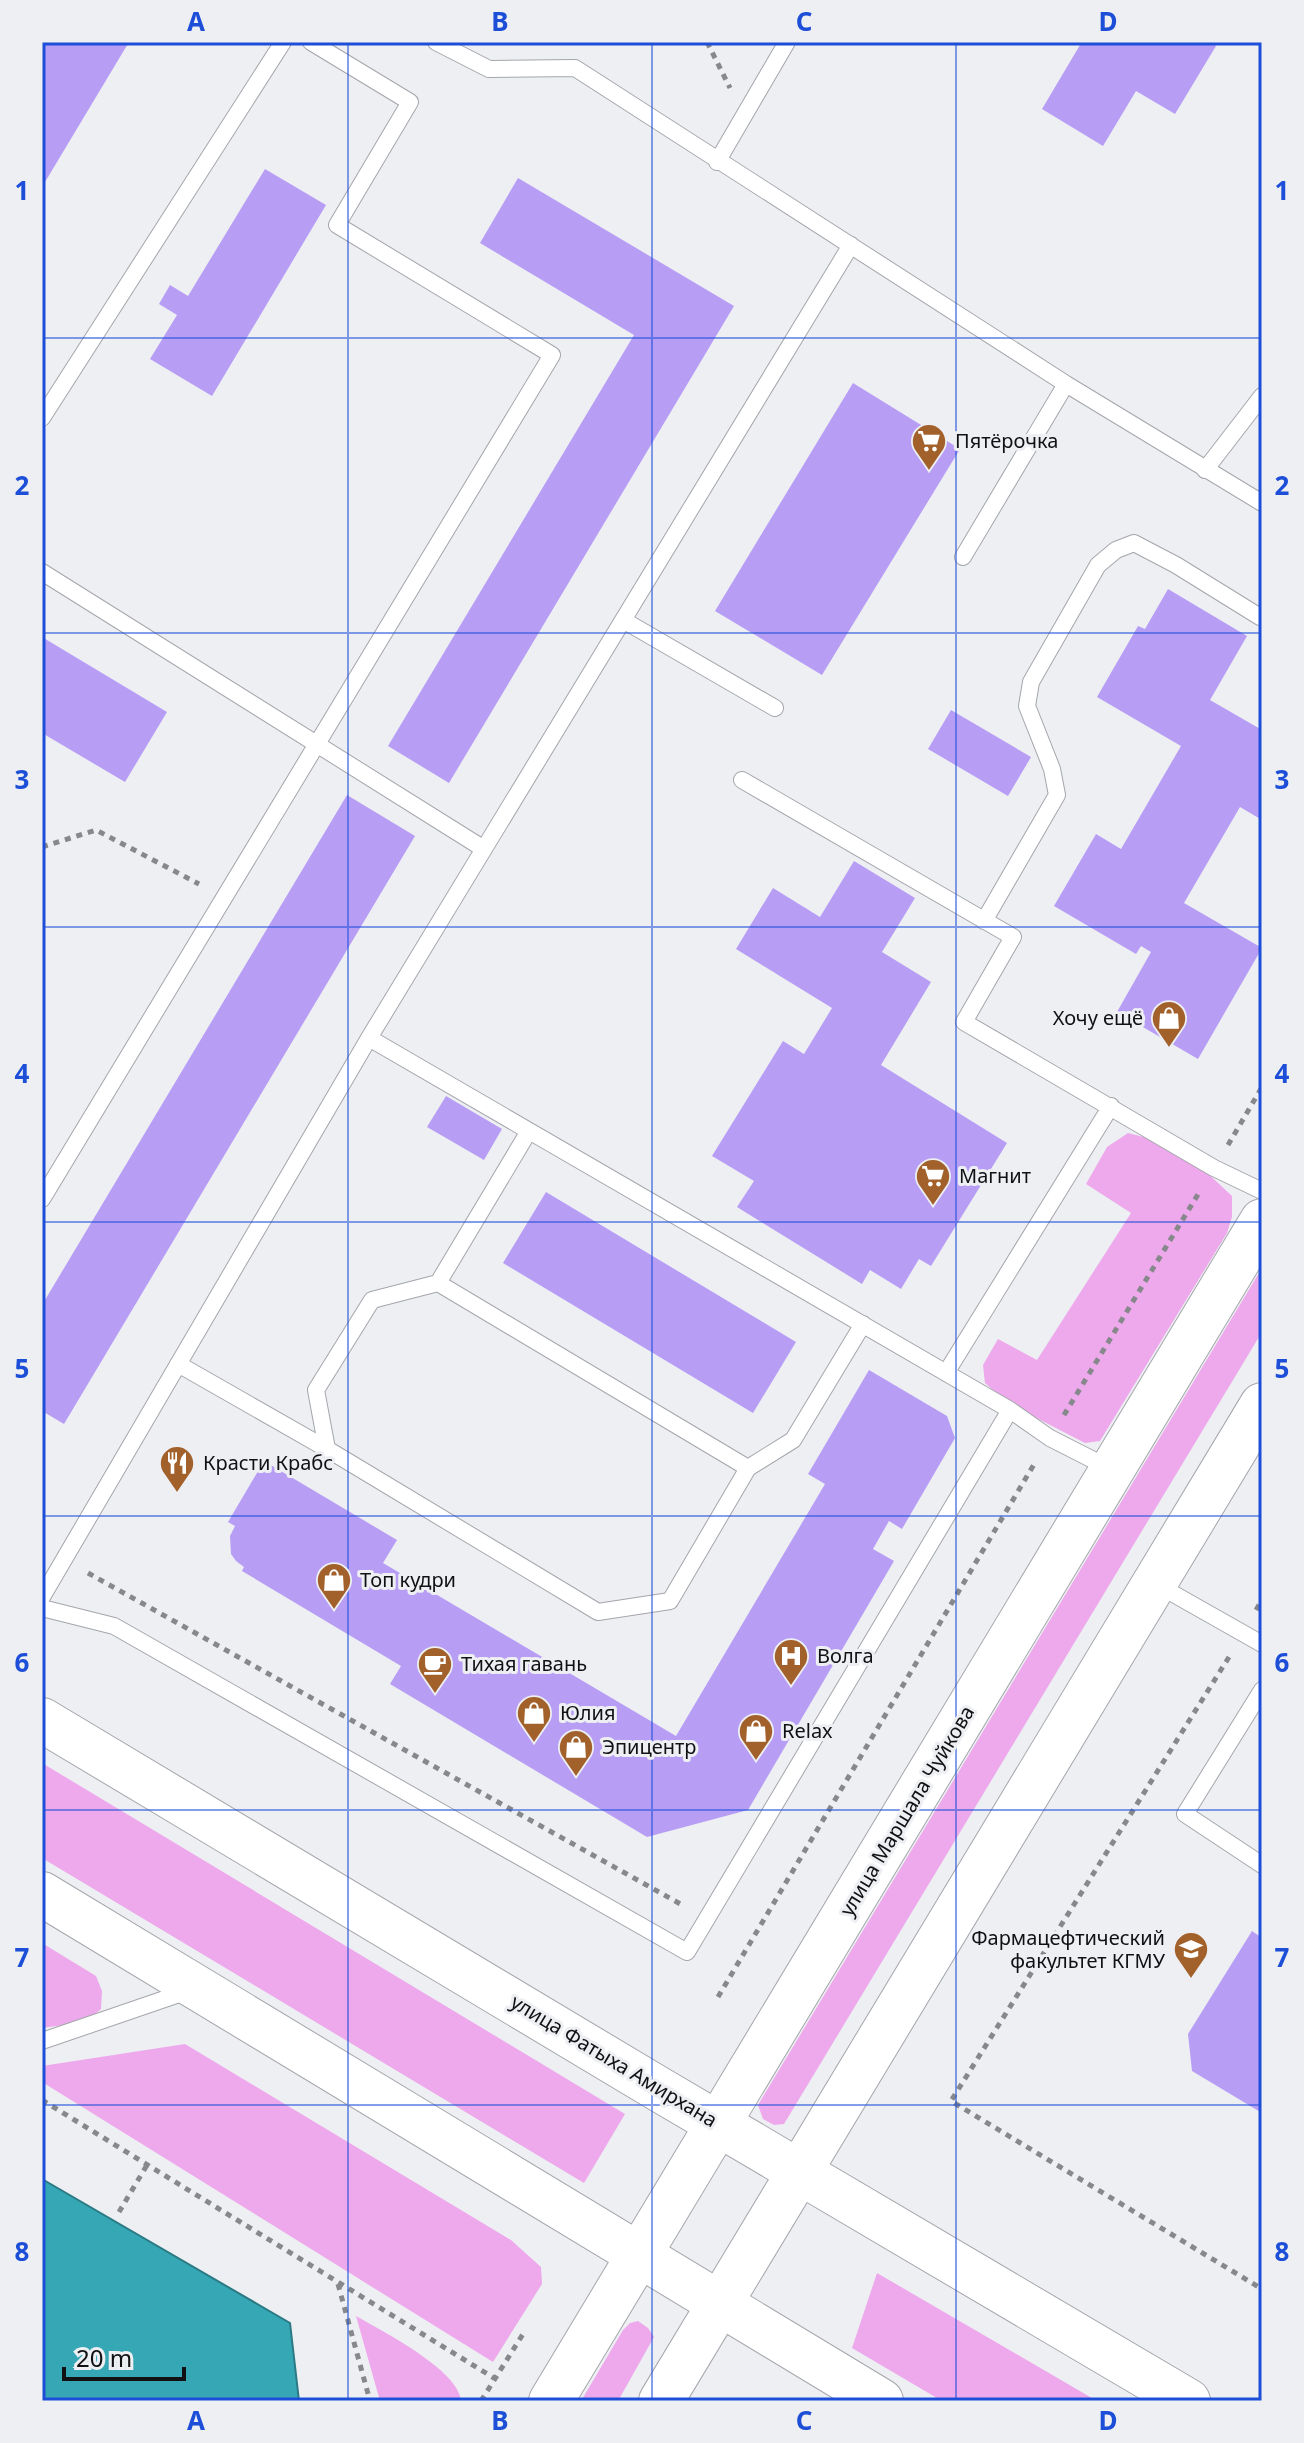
<svg xmlns="http://www.w3.org/2000/svg" width="1304" height="2443" viewBox="0 0 1304 2443" font-family="'Noto Sans',sans-serif">
  <style>
    .green { fill: #eea9ec }
    .water { fill: #36a7b5; stroke: #2b7a84; stroke-width: 2 }
    .building { fill: #b89df5 }
    .lines { fill: none; stroke-linecap: round; stroke-linejoin: round }
    .lane-casing { stroke: #a4a6ab; stroke-width: 18 }
    .secondary-casing { stroke: #a4a6ab; stroke-width: 46 }
    .primary-casing { stroke: #a4a6ab; stroke-width: 46 }
    .path { stroke: #87888b; stroke-width: 5; stroke-dasharray: 6 6; stroke-linecap: butt }
    .lane { stroke: #fff; stroke-width: 16 }
    .secondary { stroke: #fff; stroke-width: 44 }
    .primary { stroke: #fff; stroke-width: 44 }
    .grid { fill: none; stroke: #1d4ed8; stroke-width: 2; stroke-opacity: 0.55 }
    .labels { text-anchor: middle; stroke-width: 6; stroke-linejoin: round; paint-order: stroke }
    .poi-label { font-size: 20px; fill: #111113; stroke: #edeff3; text-anchor: start }
    .street-label { font-size: 20px; fill: #111113; stroke: #edeff3 }
    .neatline { fill: none; stroke: #1d4ed8; stroke-width: 3 }
    .grid-label { font-size: 26px; text-anchor: middle; font-weight: bold; fill: #1d4ed8 }
  </style>
  <rect width="100%" height="100%" fill="#edeff3"/>
  <path class="green" d="M1128,1133L1163,1142L1202,1168L1232,1196V1217L1227,1233L1100,1441L1085,1443L1019,1409L1003,1399L985,1383L983,1365L998,1339L1037,1360L1131,1213L1086,1184L1107,1147Z
    M1262,1268V1332L784,2124L774,2125L763,2119L758,2105Z
    M42,1763L625,2114L584,2183L42,1858Z
    M42,1943L96,1976L102,1991L101,2009L86,2022L42,2028Z
    M185,2044L511,2240L541,2267L542,2284L493,2362L42,2082V2066Z
    M877,2273L1097,2401H1098H942L852,2348Z
    M356,2316C382,2331 459,2370 461,2401H380Z
    M638,2321L648,2328L654,2337L618,2401H581L623,2330L630,2323Z"/>
  <path class="water" d="M42,2179L290,2323L299,2401H42Z"/>
  <path class="building" d="M46,42H129L42,187V48Z
    M1075,42H1209L1216,46L1175,114L1136,91L1103,146L1042,109L1080,45Z
    M265,169L326,205L212,396L150,359L177,315L159,304L170,285L188,296Z
    M518,178L734,306L449,783L388,746L634,335L480,243Z
    M853,383L960,449L822,675L715,611Z
    M1168,589L1247,636L1210,700L1262,730V820L1240,807L1184,903L1262,948L1198,1059L1117,1012L1151,952L1141,946L1136,954L1054,906L1096,834L1121,849L1181,746L1097,697L1138,626L1145,629Z
    M42,637L167,712L125,782L42,733Z
    M951,710L1031,757L1008,796L928,749Z
    M347,795L415,836L64,1424L42,1411V1305Z
    M854,861L915,898L882,952L931,982L881,1065L1007,1143L931,1266L919,1259L901,1289L870,1270L862,1284L737,1207L754,1181L712,1156L783,1041L804,1054L832,1008L736,949L773,888L820,917Z
    M446,1096L502,1129L484,1160L427,1127Z
    M546,1192L796,1342L753,1413L503,1263Z
    M869,1370L947,1416L955,1438L902,1529L889,1521L873,1549L894,1561L748,1810L647,1837L390,1684L401,1666L242,1571L244,1567L236,1561L231,1554L230,1536L235,1526L228,1522L264,1461L397,1540L383,1563L676,1736L825,1484L808,1474Z
    M1252,1931L1262,1938V2113L1192,2071L1188,2034Z"/>
  <g class="lines">
    <g class="lane-casing">
      <path id="lane" d="M436,42L489,69L575,68L1066,384L1262,503
        M717,162L787,42
        M42,418L283,42
        M1205,470L1262,396
        M963,557L1066,384
        M42,572L484,849
        M623,620L775,708
        M742,780L1013,937L964,1022L1214,1168L1262,1191
        M984,921L1057,795L1052,769L1027,706L1031,682L1098,565L1116,550L1134,543L1176,565L1260,617L1262,614
        M369,1038L1010,1410L1050,1438L1111,1469
        M42,1199L552,355L337,225L410,102L311,42
        M438,1283L748,1468L670,1601L598,1612L327,1449L316,1390L372,1300L438,1283L529,1131
        M178,1364L327,1449
        M946,1373L1111,1106
        M748,1468L793,1440L863,1324
        M1156,1584L1262,1644
        M42,1597L369,1038L851,245
        M42,1608L114,1626L687,1952L1010,1410
        M1262,1690L1185,1814L1262,1865
        M42,2041L188,1991"/>
    </g>
    <g class="secondary-casing">
      <path id="secondary" d="M551,2401L1262,1221
        M661,2401L1262,1405"/>
    </g>
    <g class="primary-casing">
      <path id="primary" d="M42,1720L657,2088L1188,2401
        M42,1894L881,2401"/>
    </g>
    <path class="path" d="M707,42L730,88
      M42,847L96,830L199,884
      M1228,1145L1262,1087
      M1064,1415L1200,1191
      M88,1573L684,1906
      M1256,1610L1262,1600
      M1229,1657L951,2101L1262,2289
      M718,1997L1036,1461
      M42,2100L494,2378
      M119,2212L147,2165
      M338,2284L370,2401
      M481,2401L523,2334"/>
    <use href="#lane" class="lane"/>
    <use href="#secondary" class="secondary"/>
    <use href="#primary" class="primary"/>
  </g>
  <path class="grid" d="M348,42V2401M652,42V2401M956,42V2401M42,338H1262M42,633H1262M42,927H1262M42,1222H1262M42,1516H1262M42,1810H1262M42,2105H1262"/>
  <defs>
    <g id="supermarket-pin" transform="scale(1.8)"><path d="M0 17L-7.5 6A9.5 9.5 0 1 1 7.5 6Z" fill="#a2612b" stroke="#edeff3"/><path d="M-6-5.5h2.5l.6 2H6L4.5 2H-2.5L-4.4-4H-6ZM-1.5 3.2a1.3 1.3 0 1 0 .1 0ZM3 3.2a1.3 1.3 0 1 0 .1 0Z" fill="#fff"/></g>
    <g id="shop-pin" transform="scale(1.8)"><path d="M0 17L-7.5 6A9.5 9.5 0 1 1 7.5 6Z" fill="#a2612b" stroke="#edeff3"/><path d="M-5-2.5h2.3a2.7 3.5 0 0 1 5.4 0H5L5.5 6h-11ZM-1.5-2.5h3a1.5 2.3 0 0 0-3 0Z" fill="#fff"/></g>
    <g id="restaurant-pin" transform="scale(1.8)"><path d="M0 17L-7.5 6A9.5 9.5 0 1 1 7.5 6Z" fill="#a2612b" stroke="#edeff3"/><path d="M-5-6h1v4h1v-4h1v4h1v-4h1v5L-1.5 .5V6h-2V.5L-5-1ZM5-6V6H3V1.5H1.5Q1.5-4 5-6Z" fill="#fff"/></g>
    <g id="hospital-pin" transform="scale(1.8)"><path d="M0 17L-7.5 6A9.5 9.5 0 1 1 7.5 6Z" fill="#a2612b" stroke="#edeff3"/><path d="M-5-5h3v3.5h4V-5h3V5h-3V1.5h-4V5h-3Z" fill="#fff"/></g>
    <g id="cafe-pin" transform="scale(1.8)"><path d="M0 17L-7.5 6A9.5 9.5 0 1 1 7.5 6Z" fill="#a2612b" stroke="#edeff3"/><path d="M-5.5-4.5H6V0H3Q3 3.5 0 3.5H-2.5Q-5.5 3.5-5.5 0ZM3-3.2v2h1.7v-2ZM-6 4.5H4V6H-6Z" fill="#fff"/></g>
    <g id="university-pin" transform="scale(1.8)"><path d="M0 17L-7.5 6A9.5 9.5 0 1 1 7.5 6Z" fill="#a2612b" stroke="#edeff3"/><path d="M0-5L7-2L0 1L-7-2ZM-4 1L0 2.5L4 1V4Q0 6-4 4Z" fill="#fff"/></g>
  </defs>
  <g fill-rule="evenodd">
    <use href="#supermarket-pin" x="929" y="441"/>
    <use href="#shop-pin" x="1169" y="1018"/>
    <use href="#supermarket-pin" x="933" y="1176"/>
    <use href="#restaurant-pin" x="177" y="1463"/>
    <use href="#shop-pin" x="334" y="1580"/>
    <use href="#hospital-pin" x="791" y="1656"/>
    <use href="#cafe-pin" x="435" y="1664"/>
    <use href="#shop-pin" x="534" y="1713"/>
    <use href="#shop-pin" x="756" y="1731"/>
    <use href="#shop-pin" x="576" y="1747"/>
    <use href="#university-pin" x="1191" y="1949"/>
  </g>
  <g class="labels">
    <g class="poi-label">
      <text x="955" y="448">Пятёрочка</text>
      <text x="1143" y="1025" text-anchor="end">Хочу ещё</text>
      <text x="959" y="1183">Магнит</text>
      <text x="203" y="1470">Красти Крабс</text>
      <text x="360" y="1587">Топ кудри</text>
      <text x="817" y="1663">Волга</text>
      <text x="461" y="1671">Тихая гавань</text>
      <text x="560" y="1720">Юлия</text>
      <text x="782" y="1738">Relax</text>
      <text x="602" y="1754">Эпицентр</text>
      <text x="1165" y="1945" text-anchor="end">Фармацефтический<tspan x="1165" dy="23">факультет КГМУ</tspan></text>
    </g>
    <g class="street-label">
      <text transform="translate(907 1811) rotate(-59)" y="7">улица Маршала Чуйкова</text>
      <text transform="translate(614 2061) rotate(31)" y="7">улица Фатыха Амирхана</text>
    </g>
  </g>
  <rect width="1304" height="2443" fill="none" stroke="#edeff3" stroke-width="88"/>
  <path d="M64 2367v12h120v-12" fill="none" stroke="#111113" stroke-width="4"/>
  <text x="76" y="2367" font-size="24" fill="#111113" stroke="#edeff3" stroke-width="6" paint-order="stroke">20 m</text>
  <rect x="44" y="44" width="1216" height="2355" class="neatline"/>
  <g class="grid-label">
    <text x="196" y="31">A</text>
    <text x="500" y="31">B</text>
    <text x="804" y="31">C</text>
    <text x="1108" y="31">D</text>
    <text x="22" y="200">1</text>
    <text x="1282" y="200">1</text>
    <text x="22" y="495">2</text>
    <text x="1282" y="495">2</text>
    <text x="22" y="789">3</text>
    <text x="1282" y="789">3</text>
    <text x="22" y="1083">4</text>
    <text x="1282" y="1083">4</text>
    <text x="22" y="1378">5</text>
    <text x="1282" y="1378">5</text>
    <text x="22" y="1672">6</text>
    <text x="1282" y="1672">6</text>
    <text x="22" y="1967">7</text>
    <text x="1282" y="1967">7</text>
    <text x="22" y="2261">8</text>
    <text x="1282" y="2261">8</text>
    <text x="196" y="2430">A</text>
    <text x="500" y="2430">B</text>
    <text x="804" y="2430">C</text>
    <text x="1108" y="2430">D</text>
  </g>
</svg>
